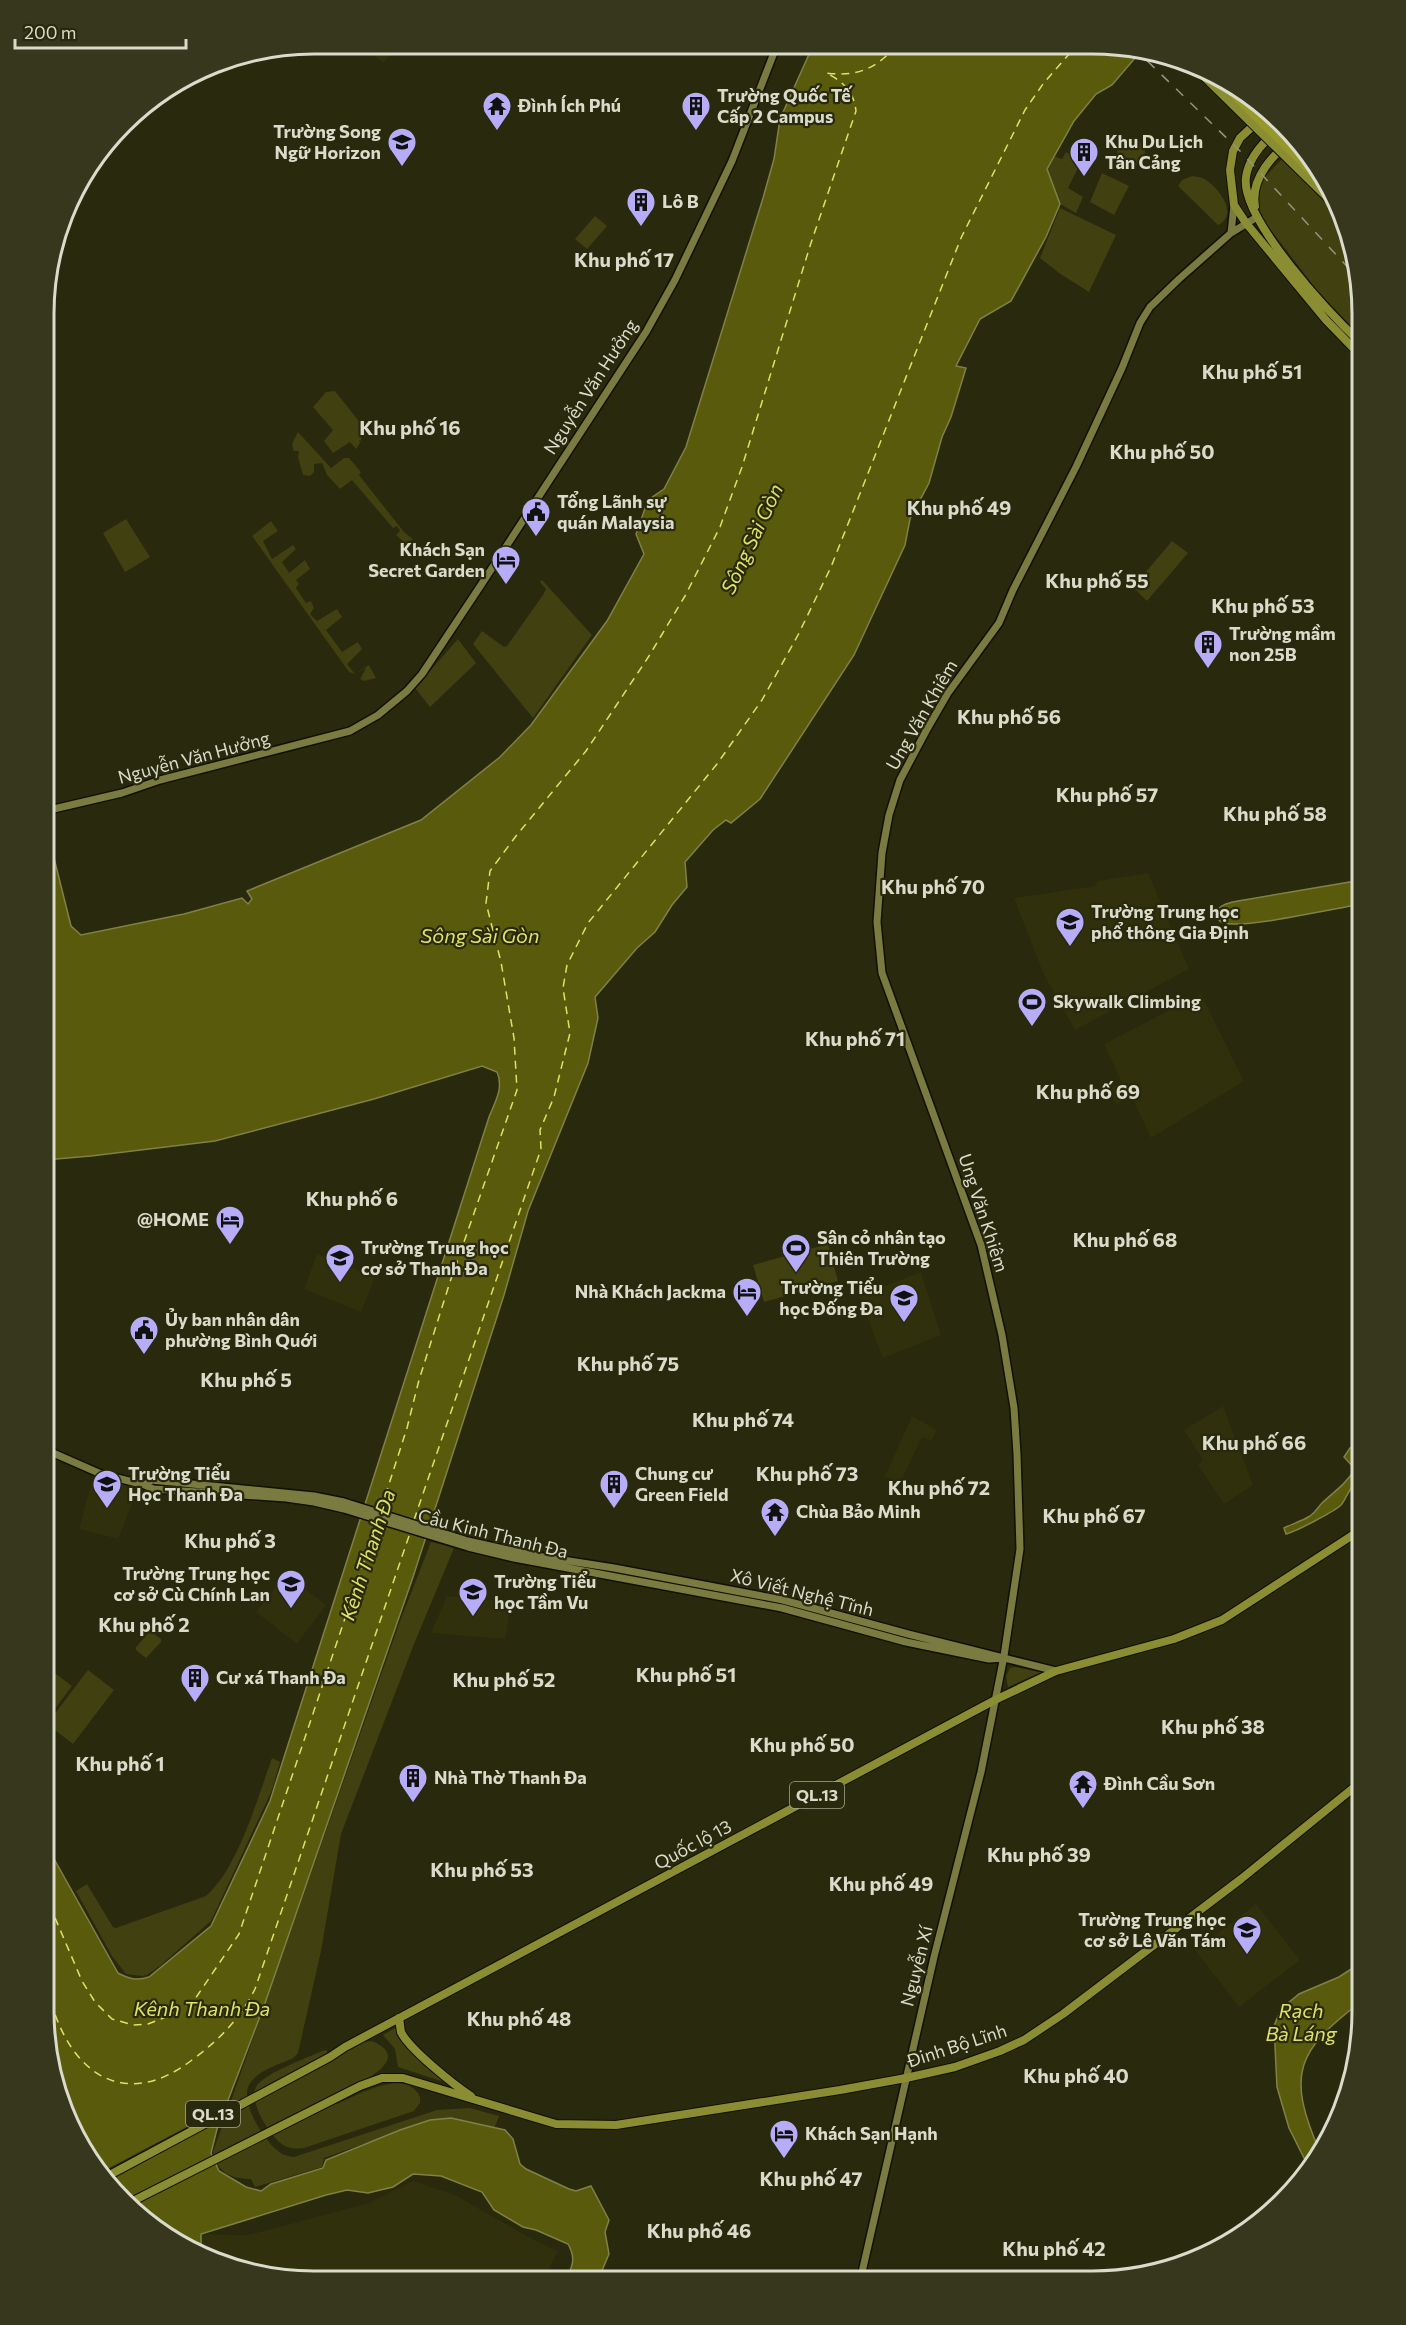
<svg xmlns="http://www.w3.org/2000/svg" width="1406" height="2325" viewBox="0 0 1406 2325" font-family="Commissioner,sans-serif">
  <style>
    .built { fill: #30300c }
    .green { fill: #404011 }
    .water { fill: #5a5a0d; stroke: #808146; stroke-width: 1.5 }
    .pier { fill: #28290d }
    .lines { fill: none; stroke-linecap: round; stroke-linejoin: round }
    .ferry { stroke: #e0e266; stroke-width: 1.5; stroke-dasharray: 8 6; stroke-linecap: butt }
    .secondary-casing { stroke: #110; stroke-width: 10 }
    .primary-casing { stroke: #110; stroke-width: 10 }
    .secondary { stroke: #7a7b40; stroke-width: 7 }
    .primary { stroke: #8b8d33; stroke-width: 8 }
    .rail { stroke: #949580; stroke-width: 1.5; stroke-dasharray: 10 10; stroke-linecap: butt }
    .primary-bridge-casing { stroke: #110; stroke-width: 10; stroke-linecap: butt }
    .trunk-bridge-casing { stroke: #110; stroke-width: 11; stroke-linecap: butt }
    .primary-bridge { stroke: #8b8d33; stroke-width: 8 }
    .trunk-bridge { stroke: #97982b; stroke-width: 8 }
    .labels { text-anchor: middle; stroke-width: 4.5; stroke-linejoin: round; paint-order: stroke }
    .shield { fill: #28290d; stroke: #a5a691; stroke-width: 1.5 }
    .shield-label { font-size: 16px; font-weight: bold; fill: #dadbca }
    .poi-label { font-size: 18px; font-weight: bold; fill: #dadbca; stroke: #28290d; text-anchor: start }
    .street-label { font-size: 18px; fill: #dadbca; stroke: #28290d }
    .neighbourhood-label { font-size: 20px; font-weight: bold; fill: #dadbca; stroke: #28290d }
    .water-label { font-size: 20px; font-style: italic; fill: #e0e266; stroke: #28290d }
    .rim { fill: none; stroke: #dadbca; stroke-width: 3 }
  </style>
  <rect width="100%" height="100%" fill="#28290d"/>
  <path class="built" d="M355,44H397L384,63Z
    M1148,873L1189,969L1075,1030L1044,975L1014,898L1095,886L1098,881Z
    M1201,994L1244,1081L1151,1138L1132,1097L1116,1104L1109,1089L1122,1082L1104,1044Z
    M317,1254L375,1277L361,1312L304,1289Z
    M921,1272L941,1335L883,1358L859,1296Z
    M1223,1406L1253,1485L1224,1504L1198,1465L1203,1460L1184,1430Z
    M912,1416L937,1430L931,1441L922,1437L900,1483L885,1476Z
    M93,1477L138,1489L118,1539L79,1529Z
    M286,1574L326,1605L297,1644L256,1612Z
    M447,1596L511,1602L505,1639L431,1633Z
    M1256,1904L1300,1960L1239,2007L1195,1950Z
    M413,2181L455,2195L527,2236L558,2251L544,2280L279,2279L205,2258L200,2234L248,2235L369,2203Z"/>
  <path class="green" d="M1117 152a14 14 0 1 1 28 0a14 14 0 1 1-28 0Z
    M1299,141L1307,149L1342,211L1362,314V338L1316,289L1267,225L1260,211L1258,195L1262,180Z
    M1066,152L1076,159L1074,164L1079,166L1068,188L1083,197L1076,213L1060,204L1047,169L1054,156L1062,159Z
    M1102,173L1129,186L1114,215L1090,202Z
    M1192,176C1197,177 1202,177 1206,180C1220,189 1239,215 1218,225L1178,186L1182,180Z
    M1060,208L1116,235L1089,292L1059,273L1040,258Z
    M595,216L607,226L587,249L575,239Z
    M335,391L362,425L361,441L359,440L360,443L356,449L350,442L333,453L324,441L333,430L313,407L326,392Z
    M298,432L331,468L344,458H349L361,472L359,475L404,532L413,539L407,545L396,535L400,531L397,526L393,528L352,480L340,489L327,475L322,463L314,464V472L310,476L303,475L298,457L299,451H294C290,443 295,439 298,432Z
    M126,519L150,557L125,572L103,533Z
    M271,521L278,531L263,541L272,559L293,545L296,549L282,562L289,573L305,560L310,569L296,580L299,584L296,588L306,603L311,601L314,608L310,614L317,621L337,609L342,617L326,630L342,652L358,642L362,649L347,664L355,674L369,665L376,678L364,681L360,679L366,668L355,674L349,672L252,536Z
    M1172,541L1188,553L1147,601L1133,587Z
    M542,580L592,635L533,718L473,644L482,631L504,647L507,646L543,595L546,589L540,582Z
    M458,639L476,663L430,707L415,688Z
    M828,1244L838,1281L764,1302L753,1265Z
    M431,1542L454,1548L414,1644L341,1834L321,1951L298,2053L293,2058C279,2065 257,2070 249,2085C240,2102 263,2139 277,2150C282,2155 288,2156 294,2157L437,2110L470,2108L499,2116L494,2129L476,2123L430,2120L324,2158L322,2167L255,2187L251,2179C232,2179 217,2173 213,2152L399,1624Z
    M150,1631L161,1639V1642L146,1658L136,1650V1647Z
    M44,1665L72,1686L45,1722L44,1721Z
    M1014,1667L1041,1672L1008,1687L1006,1676L1010,1668Z
    M88,1670L114,1690L73,1744L47,1724Z
    M272,1758L280,1762L272,1790L211,1921L161,1965L147,1975L142,1976L126,1974L112,1956L76,1891L87,1884L113,1927L116,1928L206,1896C238,1868 258,1797 272,1758Z
    M395,2028L411,2050L450,2084L398,2067L395,2049L383,2035Z
    M372,2041C419,2061 349,2087 333,2095L337,2104C357,2096 405,2066 420,2097V2103L414,2111L304,2148C297,2149 291,2149 285,2146C271,2139 248,2102 256,2087C264,2073 307,2058 322,2051L326,2050L332,2060L364,2042Z"/>
  <path class="water" d="M811,45L1128,46L1142,50L1112,85L1096,94L1074,121L1047,169L1060,204L1046,237L1011,301L980,319L956,366L966,368L951,417L942,437L929,483L910,519L905,545L854,655L760,799L731,823L726,820L713,830L685,862L687,887L672,905L655,932L637,948L595,997L598,1018L588,1063L528,1211L504,1295L413,1577L264,2006L217,2129L211,2153L219,2171L246,2187L261,2191L271,2184L323,2168L326,2160L400,2130L430,2120L451,2118L505,2130L513,2139L520,2164L526,2169L569,2189L576,2191L591,2186L609,2220L605,2232L609,2254L598,2280H565C573,2267 576,2258 568,2244L536,2230L523,2227L494,2210L482,2192L441,2176L413,2174L393,2187L368,2193L347,2190L326,2195L201,2234V2256L149,2225L99,2176L64,2114L44,2011V1841L118,1973C129,1979 137,1981 149,1977L211,1926L270,1801L489,1117C495,1102 504,1088 497,1072L482,1066L374,1099L215,1141L91,1156L45,1160V822L71,926L81,935L184,914L242,898L248,904L252,899L247,891L421,820L500,757L531,725L607,621L644,554L636,534L648,500L664,489L686,447L763,198L774,159L780,119L810,52Z
    M1362,880V904C1337,908 1244,929 1224,923C1219,922 1217,918 1216,913C1220,904 1229,903 1238,901Z
    M1359,1442L1362,1449L1357,1461L1362,1472V1481C1350,1482 1348,1497 1341,1505C1335,1511 1295,1532 1286,1534L1284,1528C1292,1524 1302,1521 1310,1516C1316,1512 1318,1507 1322,1503C1335,1491 1346,1484 1355,1469L1344,1457L1350,1448Z
    M1362,1962V2001C1296,2051 1286,2074 1320,2152L1310,2170L1289,2128L1277,2087L1274,2026L1281,2009L1299,1994L1339,1977Z"/>
  <path class="pier" d="M232,2103L226,2117L105,2181L98,2174Z"/>
  <g class="lines">
    <path class="ferry" d="M381,1509L407,1428L419,1380L450,1282L517,1090L514,1038L501,962L486,903L490,871L516,836L586,751L649,656L685,596L720,527L742,467L810,246L856,111C854,92 843,81 826,73C857,77 876,69 897,45
      M414,1520L541,1149L540,1130L554,1097L570,1033L563,988L567,965L588,923L717,764L762,700L798,635L831,567L961,238L1025,110L1043,84L1076,46
      M44,1892L82,1981L95,2002L112,2019L133,2025L148,2024L169,2016L195,1999L239,1934L377,1523
      M44,1946C45,1966 47,1986 52,2005C74,2078 128,2109 192,2060C220,2039 240,2019 255,1989L410,1533"/>
    <g class="secondary-casing">
      <path id="secondary" d="M1231,233L1234,205
        M45,811L122,793L160,780L350,731L378,715L407,691L422,674L481,585L646,332L675,280L732,161L777,45
        M44,1449L101,1474L145,1485L153,1489L286,1498L314,1502L344,1509L468,1547L514,1558L782,1608L906,1642L989,1659L1004,1658
        M145,1485L151,1480L314,1496L344,1502L468,1541L531,1555L614,1568L783,1600L908,1634L1056,1671
        M860,2281L934,1957L981,1772L1004,1656L1020,1549L1017,1454L1014,1408L1002,1335L981,1245L882,973L877,922L882,853L889,815L900,780L926,731L948,693L999,623L1013,590L1076,467L1122,368L1140,323L1150,307L1179,279L1231,233L1257,217"/>
    </g>
    <g class="primary-casing">
      <path id="primary" d="M1269,111L1240,138L1233,151L1230,170L1234,205L1246,223L1326,320L1362,357
        M1283,126C1267,138 1249,155 1246,177C1240,219 1331,315 1362,344
        M1255,206C1250,178 1274,153 1295,138
        M399,2018C400,2022 400,2028 401,2032C409,2049 454,2085 471,2096
        M102,2179L330,2057L345,2047L995,1700L1056,1671L1174,1639L1222,1620L1362,1529
        M127,2204L360,2086L382,2078H403L556,2124L616,2125L840,2090L906,2078L955,2067L1000,2051L1024,2040L1063,2014L1241,1879L1362,1781"/>
    </g>
    <use href="#secondary" class="secondary"/>
    <use href="#primary" class="primary"/>
    <path class="rail" d="M1133,47L1240,151L1355,275"/>
    <g class="primary-bridge-casing">
      <path id="primary-bridge" d="M1189,62L1342,212"/>
    </g>
    <g class="trunk-bridge-casing">
      <path id="trunk-bridge" d="M1210,72L1330,190
        M1234,86L1317,167"/>
    </g>
    <use href="#primary-bridge" class="primary-bridge"/>
    <use href="#trunk-bridge" class="trunk-bridge"/>
  </g>
  <defs>
    <g id="temple-pin" transform="scale(1.5)"><path d="M0 17L-7.5 6A9.5 9.5 0 1 1 7.5 6Z" fill="#b6acf8" stroke="#28290d"/><path d="M0-6L5-2H3V0L6.5 2.5H4V6H1.5V3h-3V6H-4V2.5H-6.5L-3 0V-2H-5Z" fill="#111"/></g>
    <g id="building-pin" transform="scale(1.5)"><path d="M0 17L-7.5 6A9.5 9.5 0 1 1 7.5 6Z" fill="#b6acf8" stroke="#28290d"/><path d="M-4-6H4V6H1V3H-1V6H-4ZM-2.5-4.3h1.7v1.8h-1.7ZM.8-4.3h1.7v1.8H.8ZM-2.5-1h1.7V.8h-1.7ZM.8-1h1.7V.8H.8Z" fill="#111"/></g>
    <g id="school-pin" transform="scale(1.5)"><path d="M0 17L-7.5 6A9.5 9.5 0 1 1 7.5 6Z" fill="#b6acf8" stroke="#28290d"/><path d="M0-5L7-2L0 1L-7-2ZM-4 1L0 2.5L4 1V4Q0 6-4 4Z" fill="#111"/></g>
    <g id="civic-pin" transform="scale(1.5)"><path d="M0 17L-7.5 6A9.5 9.5 0 1 1 7.5 6Z" fill="#b6acf8" stroke="#28290d"/><path d="M-.6-6.5H3V-4.5H.6V-3L4-1V1h2V6H-6V1h2V-1L-.6-3ZM-1.2 2.5V6h2.4V2.5Z" fill="#111"/></g>
    <g id="hotel-pin" transform="scale(1.5)"><path d="M0 17L-7.5 6A9.5 9.5 0 1 1 7.5 6Z" fill="#b6acf8" stroke="#28290d"/><path d="M-6-4.5h1.5V1H6V5H4.5V3h-9V5H-6ZM-4 0a1.8 1.8 0 1 1 3.6 0ZM.5 0V-2.5h3Q6-2.5 6 0Z" fill="#111"/></g>
    <g id="stadium-pin" transform="scale(1.5)"><path d="M0 17L-7.5 6A9.5 9.5 0 1 1 7.5 6Z" fill="#b6acf8" stroke="#28290d"/><path d="M0-5a6.5 5 0 1 0 0 10a6.5 5 0 1 0 0-10ZM-3.5-1.8h7v3.6h-7Z" fill="#111"/></g>
  </defs>
  <g fill-rule="evenodd">
    <use href="#temple-pin" x="497" y="106"/>
    <use href="#building-pin" x="696" y="106"/>
    <use href="#school-pin" x="402" y="142"/>
    <use href="#building-pin" x="1084" y="152"/>
    <use href="#building-pin" x="641" y="202"/>
    <use href="#civic-pin" x="536" y="512"/>
    <use href="#hotel-pin" x="506" y="560"/>
    <use href="#building-pin" x="1208" y="644"/>
    <use href="#school-pin" x="1070" y="922"/>
    <use href="#stadium-pin" x="1032" y="1002"/>
    <use href="#hotel-pin" x="230" y="1220"/>
    <use href="#stadium-pin" x="796" y="1248"/>
    <use href="#school-pin" x="340" y="1258"/>
    <use href="#hotel-pin" x="747" y="1292"/>
    <use href="#school-pin" x="904" y="1298"/>
    <use href="#civic-pin" x="144" y="1330"/>
    <use href="#school-pin" x="107" y="1484"/>
    <use href="#building-pin" x="614" y="1484"/>
    <use href="#temple-pin" x="775" y="1512"/>
    <use href="#school-pin" x="291" y="1584"/>
    <use href="#school-pin" x="473" y="1592"/>
    <use href="#building-pin" x="195" y="1678"/>
    <use href="#building-pin" x="413" y="1778"/>
    <use href="#temple-pin" x="1083" y="1784"/>
    <use href="#school-pin" x="1247" y="1930"/>
    <use href="#hotel-pin" x="784" y="2134"/>
  </g>
  <g class="labels">
    <g class="shield">
      <rect x="790" y="1782" width="54" height="26" rx="4.5"/>
      <rect x="186" y="2101" width="54" height="26" rx="4.5"/>
    </g>
    <g class="shield-label">
      <text x="817" y="1801">QL.13</text>
      <text x="213" y="2120">QL.13</text>
    </g>
    <g class="poi-label">
      <text x="717" y="102">Trường Quốc Tế<tspan x="717" dy="21">Cấp 2 Campus</tspan></text>
      <text x="518" y="112">Đình Ích Phú</text>
      <text x="381" y="138" text-anchor="end">Trường Song<tspan x="381" dy="21">Ngữ Horizon</tspan></text>
      <text x="1105" y="148">Khu Du Lịch<tspan x="1105" dy="21">Tân Cảng</tspan></text>
      <text x="662" y="208">Lô B</text>
      <text x="557" y="508">Tổng Lãnh sự<tspan x="557" dy="21">quán Malaysia</tspan></text>
      <text x="485" y="556" text-anchor="end">Khách Sạn<tspan x="485" dy="21">Secret Garden</tspan></text>
      <text x="1229" y="640">Trường mầm<tspan x="1229" dy="21">non 25B</tspan></text>
      <text x="1091" y="918">Trường Trung học<tspan x="1091" dy="21">phổ thông Gia Định</tspan></text>
      <text x="1053" y="1008">Skywalk Climbing</text>
      <text x="209" y="1226" text-anchor="end">@HOME</text>
      <text x="817" y="1244">Sân cỏ nhân tạo<tspan x="817" dy="21">Thiên Trường</tspan></text>
      <text x="361" y="1254">Trường Trung học<tspan x="361" dy="21">cơ sở Thanh Đa</tspan></text>
      <text x="883" y="1294" text-anchor="end">Trường Tiểu<tspan x="883" dy="21">học Đống Đa</tspan></text>
      <text x="726" y="1298" text-anchor="end">Nhà Khách Jackma</text>
      <text x="165" y="1326">Ủy ban nhân dân<tspan x="165" dy="21">phường Bình Quới</tspan></text>
      <text x="128" y="1480">Trường Tiểu<tspan x="128" dy="21">Học Thanh Đa</tspan></text>
      <text x="635" y="1480">Chung cư<tspan x="635" dy="21">Green Field</tspan></text>
      <text x="796" y="1518">Chùa Bảo Minh</text>
      <text x="270" y="1580" text-anchor="end">Trường Trung học<tspan x="270" dy="21">cơ sở Cù Chính Lan</tspan></text>
      <text x="494" y="1588">Trường Tiểu<tspan x="494" dy="21">học Tầm Vu</tspan></text>
      <text x="216" y="1684">Cư xá Thanh Đa</text>
      <text x="434" y="1784">Nhà Thờ Thanh Đa</text>
      <text x="1104" y="1790">Đình Cầu Sơn</text>
      <text x="1226" y="1926" text-anchor="end">Trường Trung học<tspan x="1226" dy="21">cơ sở Lê Văn Tám</tspan></text>
      <text x="805" y="2140">Khách Sạn Hạnh</text>
    </g>
    <g class="street-label">
      <text transform="translate(591 387) rotate(-57)" y="6">Nguyễn Văn Hưởng</text>
      <text transform="translate(922 715) rotate(-60)" y="6">Ung Văn Khiêm</text>
      <text transform="translate(194 758) rotate(-15)" y="6">Nguyễn Văn Hưởng</text>
      <text transform="translate(983 1213) rotate(72)" y="6">Ung Văn Khiêm</text>
      <text transform="translate(493 1534) rotate(14)" y="6">Cầu Kinh Thanh Đa</text>
      <text transform="translate(802 1593) rotate(14)" y="6">Xô Viết Nghệ Tĩnh</text>
      <text transform="translate(693 1845) rotate(-28)" y="6">Quốc lộ 13</text>
      <text transform="translate(917 1966) rotate(-76)" y="6">Nguyễn Xí</text>
      <text transform="translate(957 2046) rotate(-18)" y="6">Đinh Bộ Lĩnh</text>
    </g>
    <g class="neighbourhood-label">
      <text x="624" y="267">Khu phố 17</text>
      <text x="1252" y="379">Khu phố 51</text>
      <text x="410" y="435">Khu phố 16</text>
      <text x="1162" y="459">Khu phố 50</text>
      <text x="959" y="515">Khu phố 49</text>
      <text x="1097" y="588">Khu phố 55</text>
      <text x="1263" y="613">Khu phố 53</text>
      <text x="1009" y="724">Khu phố 56</text>
      <text x="1107" y="802">Khu phố 57</text>
      <text x="1275" y="821">Khu phố 58</text>
      <text x="933" y="894">Khu phố 70</text>
      <text x="855" y="1046">Khu phố 71</text>
      <text x="1088" y="1099">Khu phố 69</text>
      <text x="352" y="1206">Khu phố 6</text>
      <text x="1125" y="1247">Khu phố 68</text>
      <text x="628" y="1371">Khu phố 75</text>
      <text x="246" y="1387">Khu phố 5</text>
      <text x="743" y="1427">Khu phố 74</text>
      <text x="1254" y="1450">Khu phố 66</text>
      <text x="807" y="1481">Khu phố 73</text>
      <text x="939" y="1495">Khu phố 72</text>
      <text x="1094" y="1523">Khu phố 67</text>
      <text x="230" y="1548">Khu phố 3</text>
      <text x="144" y="1632">Khu phố 2</text>
      <text x="686" y="1682">Khu phố 51</text>
      <text x="504" y="1687">Khu phố 52</text>
      <text x="1213" y="1734">Khu phố 38</text>
      <text x="802" y="1752">Khu phố 50</text>
      <text x="120" y="1771">Khu phố 1</text>
      <text x="1039" y="1862">Khu phố 39</text>
      <text x="482" y="1877">Khu phố 53</text>
      <text x="881" y="1891">Khu phố 49</text>
      <text x="519" y="2026">Khu phố 48</text>
      <text x="1076" y="2083">Khu phố 40</text>
      <text x="811" y="2186">Khu phố 47</text>
      <text x="699" y="2238">Khu phố 46</text>
      <text x="1054" y="2256">Khu phố 42</text>
    </g>
    <g class="water-label">
      <text transform="translate(752 539) rotate(-65)" y="7">Sông Sài Gòn</text>
      <text x="480" y="943">Sông Sài Gòn</text>
      <text transform="translate(368 1555) rotate(-72)" y="7">Kênh Thanh Đa</text>
      <text x="202" y="2016">Kênh Thanh Đa</text>
      <text x="1301" y="2018">Rạch<tspan x="1301" dy="23">Bà Láng</tspan></text>
    </g>
  </g>
  <path d="M0 0H1406V2325H0ZM314 54H1092A260 260 0 0 1 1352 314V2011A260 260 0 0 1 1092 2271H314A260 260 0 0 1 54 2011V314A260 260 0 0 1 314 54Z" fill="#36371c" fill-rule="evenodd"/>
  <path class="rim" d="M314 54H1092A260 260 0 0 1 1352 314V2011A260 260 0 0 1 1092 2271H314A260 260 0 0 1 54 2011V314A260 260 0 0 1 314 54Z"/>
  <path d="M15 39v9h171v-9" fill="none" stroke="#dadbca" stroke-width="3"/>
  <text x="24" y="39" font-size="18" fill="#dadbca" stroke="#28290d" stroke-width="4.5" paint-order="stroke">200 m</text>
</svg>
